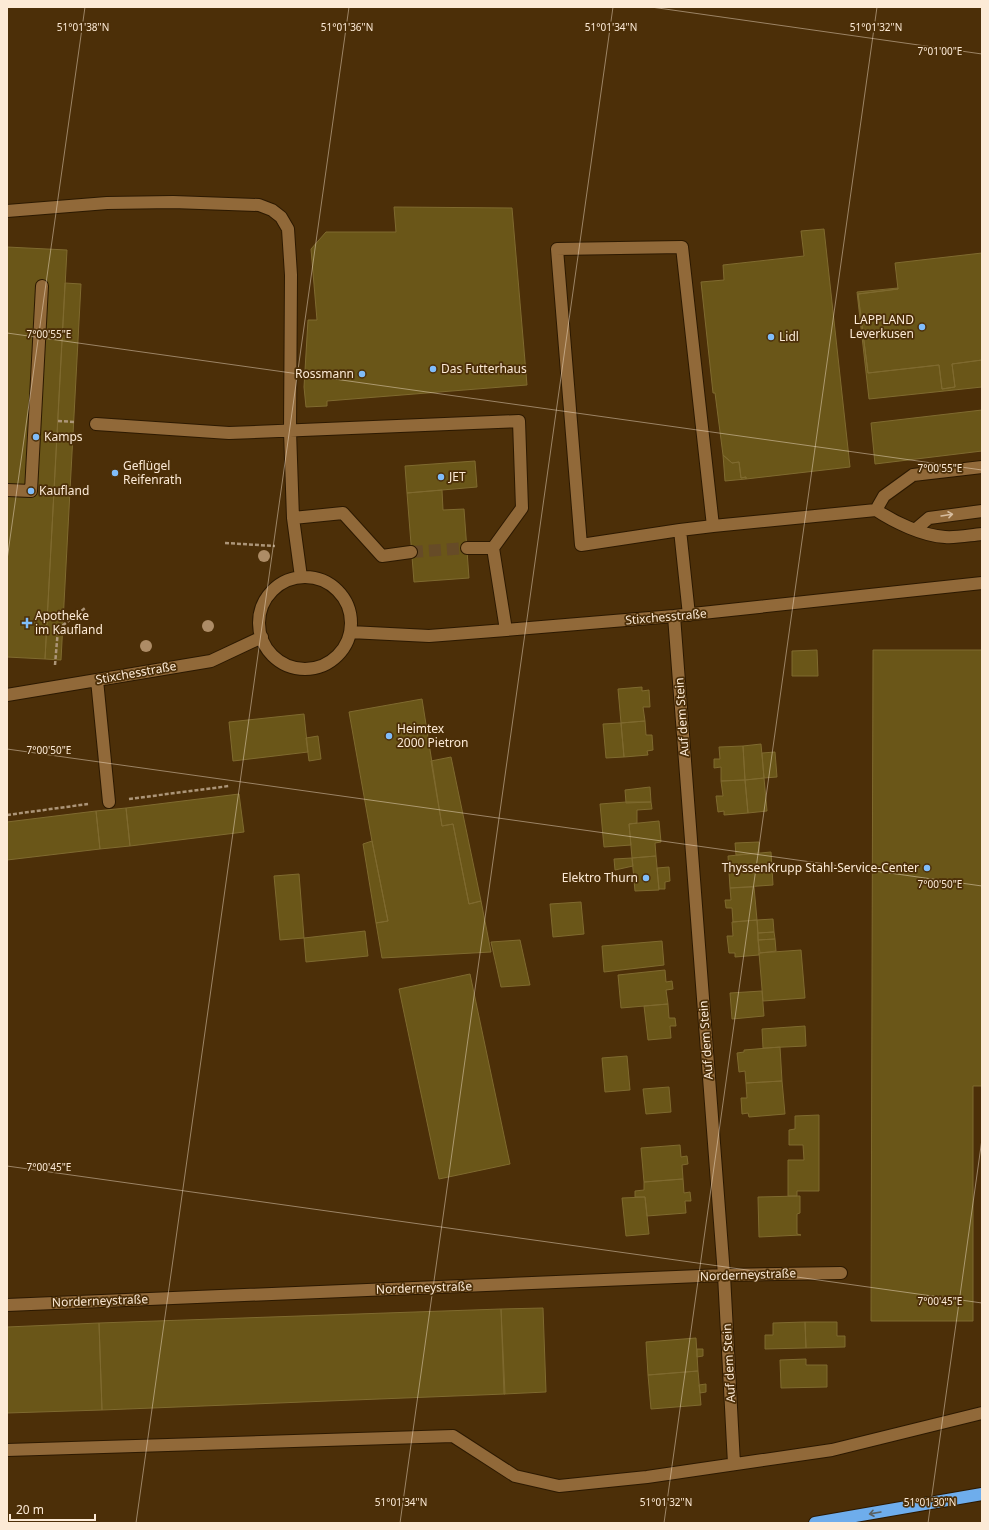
<svg xmlns="http://www.w3.org/2000/svg" width="989" height="1530" viewBox="0 0 989 1530" font-family="'Noto Sans',sans-serif">
  <style>
    .building { fill: #6a5618; stroke: #7f6a2f }
    .lines { fill: none; stroke-linecap: round; stroke-linejoin: round }
    .minor-tunnel { stroke: #664b27; stroke-width: 12; stroke-dasharray: 12 6; stroke-linecap: butt }
    .minor-casing { stroke: #2c1901; stroke-width: 14 }
    .highway-casing { stroke: #2c1901; stroke-width: 14 }
    .path { stroke: #ac9578; stroke-width: 2.5; stroke-dasharray: 4 2; stroke-linecap: butt }
    .minor { stroke: #916939; stroke-width: 12 }
    .highway { stroke: #6eadec; stroke-width: 12 }
    .tree { fill: #ad8c66 }
    .oneway { stroke: #d7bd9f }
    .oneway2 { stroke: #5a6163 }
    .ticks { fill: none; stroke: #fcead6; stroke-width: 1; stroke-opacity: 0.45 }
    .poi-dot { fill: #80bdfa; stroke: #4c2f08; stroke-width: 1.5 }
    .labels { text-anchor: middle; stroke-width: 3.5; stroke-linejoin: round; paint-order: stroke }
    .poi-label { font-size: 12px; fill: #fcead6; stroke: #4c2f08; text-anchor: start }
    .street-label { font-size: 12px; fill: #fcead6; stroke: #4c2f08 }
    .ticks-label { font-size: 10px; text-anchor: middle; fill: #fcead6; stroke: #4c2f08; stroke-width: 3.5; stroke-linejoin: round; paint-order: stroke }
  </style>
  <rect width="100%" height="100%" fill="#4c2f08"/>
  <path class="building" d="M394,207L512,208L527,385L327,401V406L306,407L304,387L308,320H317L311,249L326,232H396Z
    M824,229L850,467L746,479V477L741,478L739,462L732,463L723,455L715,393H713L701,282L724,280L723,265L804,256L801,231Z
    M7,247L67,250L45,659L7,657Z
    M982,253V360L952,364L955,387L942,389L939,365L868,373L858,294L898,289L895,263Z
    M65,283L81,284L61,660L45,659Z
    M898,288V289L858,294L868,373L939,365L942,389L955,387L952,364L982,360V387L869,399L857,292Z
    M982,410V451L875,464L871,423Z
    M723,455L732,463L739,462L741,478L746,477V479L725,481Z
    M475,461L477,487L407,493L405,466Z
    M442,490L443,510L464,509L469,578L414,582L407,493Z
    M817,650L818,676H792V651Z
    M873,650H982V1086H973V1321H871Z
    M642,687V691L649,690L650,707H643L645,721L621,723L618,689Z
    M422,699L442,826L453,824L469,904L481,901L491,952L382,958L376,923L388,921L372,841L349,712Z
    M304,714L308,752L233,761L229,722Z
    M645,721L646,735H652L653,750L647,751L648,755L624,757L621,723Z
    M621,723L624,757L606,758L603,724Z
    M318,736L321,759L309,761L306,738Z
    M761,744L764,778L745,780L743,746Z
    M743,746L745,780L721,781V767L714,768V759H720L719,747Z
    M775,752L777,777L764,778L762,753Z
    M451,757L481,901L469,904L453,824L442,826L431,761Z
    M764,778L767,811L748,813L745,780Z
    M745,780L748,813L724,815V811L718,812L716,796H723L721,781Z
    M650,787L651,802L626,803L625,790Z
    M239,794L244,832L130,846L126,808Z
    M626,802H651L652,809L637,810V823L629,824L631,845L604,847L600,804Z
    M126,808L130,846L100,849L96,811Z
    M96,811L100,849L7,860V822Z
    M659,821L661,842L655,843L656,856L632,858L629,824Z
    M372,841L388,921L376,923L363,844Z
    M759,842V853L736,855L735,843Z
    M771,852L773,885L730,888L728,856Z
    M656,856L659,890L635,891L632,858Z
    M632,858L633,866L615,870L614,859Z
    M669,867L670,881L665,882V889H659L657,868Z
    M299,874L304,938L280,940L274,876Z
    M754,887L757,920L733,922L732,908H726L725,900H731L730,888Z
    M581,902L584,934L553,937L550,904Z
    M773,919L774,932L758,933L757,920Z
    M757,920L759,955L735,957V953H729L727,936H733L732,922Z
    M365,931L368,956L306,962L304,938Z
    M774,932L775,939L758,940V933Z
    M775,939L776,951L760,953L758,940Z
    M520,940L530,985L501,987L491,942Z
    M662,941L664,965L604,972L602,946Z
    M801,950L805,998L763,1001L759,953Z
    M665,970L666,982L672,981L673,989L666,990L668,1004L621,1008L618,975Z
    M470,974L510,1164L439,1179L399,989Z
    M762,991L764,1016L732,1019L730,993Z
    M668,1004L669,1018H675L676,1026H670L671,1038L648,1040L644,1006Z
    M805,1026L806,1046L763,1048L762,1029Z
    M780,1047L782,1081L746,1083L745,1071L739,1072L737,1053L744,1052V1050Z
    M627,1056L630,1090L605,1092L602,1058Z
    M782,1081L785,1114L749,1117L748,1113L742,1114L741,1098H747L746,1083Z
    M669,1087L671,1112L646,1114L643,1089Z
    M819,1115V1191H797V1196H788V1160H804L803,1145H789V1130L795,1129V1116Z
    M680,1145L681,1157L687,1156L688,1164L682,1165L683,1179L644,1182L641,1148Z
    M683,1179L684,1193L690,1192L691,1201H685L686,1213L647,1216L645,1197H635V1191L644,1190V1182Z
    M800,1196V1213L797,1214V1234L801,1235L759,1237L758,1197Z
    M645,1197L649,1234L626,1236L622,1198Z
    M543,1308L546,1392L504,1394L501,1309Z
    M501,1309L505,1394L102,1410L99,1323Z
    M805,1322H837V1336H845V1347L806,1348Z
    M805,1322L806,1348L765,1349V1335H773V1323Z
    M99,1323L102,1410L7,1413V1327Z
    M696,1338L698,1371L648,1375L646,1342Z
    M697,1349H703V1356L697,1357Z
    M806,1359V1365H827V1387L781,1388L780,1360Z
    M698,1371L701,1405L651,1409L648,1375Z
    M706,1384V1392L700,1393L699,1385Z"/>
  <g class="lines">
    <path class="minor-tunnel" d="M411,552L467,548"/>
    <g class="minor-casing">
      <path id="minor" d="M7,211L107,203L173,202L259,205L272,210L281,217L288,229L291,275L290,431L293,518L301,577
        M96,424L229,433L519,421L522,508L493,548L506,630
        M7,490L31,491L42,286
        M876,510L884,496L913,475L982,467
        M293,518L343,513L382,556L411,552
        M713,526L876,510C894,522 923,536 945,537C957,538 970,535 982,534
        M916,529L929,518L982,511
        M680,530L713,526L682,247L557,249L581,545L680,530L689,615
        M467,548H493
        M259 623a46 46 0 1 1 92 0a46 46 0 1 1-92 0Z
        M674,616L724,1275L734,1464
        M350,632L429,636L506,630L674,616L982,583
        M97,680L109,802
        M7,695L211,661L262,637
        M7,1305L724,1275L841,1273
        M7,1450L453,1436L515,1476L559,1486L647,1477L832,1450L982,1413"/>
    </g>
    <g class="highway-casing">
      <path id="highway" d="M815,1523L982,1494"/>
    </g>
    <path class="path" d="M58,421L75,422
      M225,543L275,546
      M55,665L58,629L85,608
      M129,799L229,786
      M7,815L88,804"/>
    <use href="#minor" class="minor"/>
    <use href="#highway" class="highway"/>
  </g>
  <g class="tree">
    <circle cx="264" cy="556" r="6"/>
    <circle cx="208" cy="626" r="6"/>
    <circle cx="146" cy="646" r="6"/>
  </g>
  <defs><path id="oneway-shaft" d="M-6 0H5M1.5-3L5.5 0L1.5 3" fill="none" stroke-width="1.6" stroke-linecap="round" stroke-linejoin="round"/></defs>
  <use class="oneway" href="#oneway-shaft" transform="translate(947 515) rotate(-9)"/>
  <use class="oneway2" href="#oneway-shaft" transform="translate(875 1513) rotate(170)"/>
  <path class="ticks" d="M651,7L982,54M7,333L982,470M7,560L85,7M7,749L982,886M7,1166L982,1303M136,1523L349,7M400,1523L613,7M664,1523L877,7M928,1523L982,1139"/>
  <g class="poi-dot">
    <circle cx="922" cy="327" r="4"/>
    <circle cx="771" cy="337" r="4"/>
    <circle cx="433" cy="369" r="4"/>
    <circle cx="362" cy="374" r="4"/>
    <circle cx="36" cy="437" r="4"/>
    <circle cx="115" cy="473" r="4"/>
    <circle cx="441" cy="477" r="4"/>
    <circle cx="31" cy="491" r="4"/>
    <path d="M25 617h4v4h4v4h-4v4h-4v-4h-4v-4h4z"/>
    <circle cx="389" cy="736" r="4"/>
    <circle cx="927" cy="868" r="4"/>
    <circle cx="646" cy="878" r="4"/>
  </g>
  <g class="labels">
    <g class="poi-label">
      <text x="914" y="324" text-anchor="end">LAPPLAND<tspan x="914" dy="14">Leverkusen</tspan></text>
      <text x="779" y="341">Lidl</text>
      <text x="441" y="373">Das Futterhaus</text>
      <text x="354" y="378" text-anchor="end">Rossmann</text>
      <text x="44" y="441">Kamps</text>
      <text x="123" y="470">Geflügel<tspan x="123" dy="14">Reifenrath</tspan></text>
      <text x="449" y="481">JET</text>
      <text x="39" y="495">Kaufland</text>
      <text x="35" y="620">Apotheke<tspan x="35" dy="14">im Kaufland</tspan></text>
      <text x="397" y="733">Heimtex<tspan x="397" dy="14">2000 Pietron</tspan></text>
      <text x="919" y="872" text-anchor="end">ThyssenKrupp Stahl-Service-Center</text>
      <text x="638" y="882" text-anchor="end">Elektro Thurn</text>
    </g>
    <g class="street-label">
      <text transform="translate(666 617) rotate(-5)" y="4">Stixchesstraße</text>
      <text transform="translate(136 673) rotate(-10)" y="4">Stixchesstraße</text>
      <text transform="translate(682 717) rotate(-94)" y="4">Auf dem Stein</text>
      <text transform="translate(706 1040) rotate(-94)" y="4">Auf dem Stein</text>
      <text transform="translate(748 1275) rotate(-2)" y="4">Norderneystraße</text>
      <text transform="translate(424 1288) rotate(-2)" y="4">Norderneystraße</text>
      <text transform="translate(100 1301) rotate(-2)" y="4">Norderneystraße</text>
      <text transform="translate(729 1363) rotate(-93)" y="4">Auf dem Stein</text>
    </g>
  </g>
  <g class="ticks-label">
    <text x="83" y="31">51°01'38"N</text>
    <text x="347" y="31">51°01'36"N</text>
    <text x="611" y="31">51°01'34"N</text>
    <text x="876" y="31">51°01'32"N</text>
    <text x="940" y="55">7°01'00"E</text>
    <text x="49" y="338">7°00'55"E</text>
    <text x="940" y="472">7°00'55"E</text>
    <text x="49" y="754">7°00'50"E</text>
    <text x="940" y="888">7°00'50"E</text>
    <text x="49" y="1171">7°00'45"E</text>
    <text x="940" y="1305">7°00'45"E</text>
    <text x="401" y="1506">51°01'34"N</text>
    <text x="666" y="1506">51°01'32"N</text>
    <text x="930" y="1506">51°01'30"N</text>
  </g>
  <rect width="989" height="1530" fill="none" stroke="#fcead6" stroke-width="16"/>
  <path d="M10 1514v6h85v-6" fill="none" stroke="#fcead6" stroke-width="2"/>
  <text x="16" y="1514" font-size="12" fill="#fcead6" stroke="#4c2f08" stroke-width="3" paint-order="stroke">20 m</text>
</svg>
